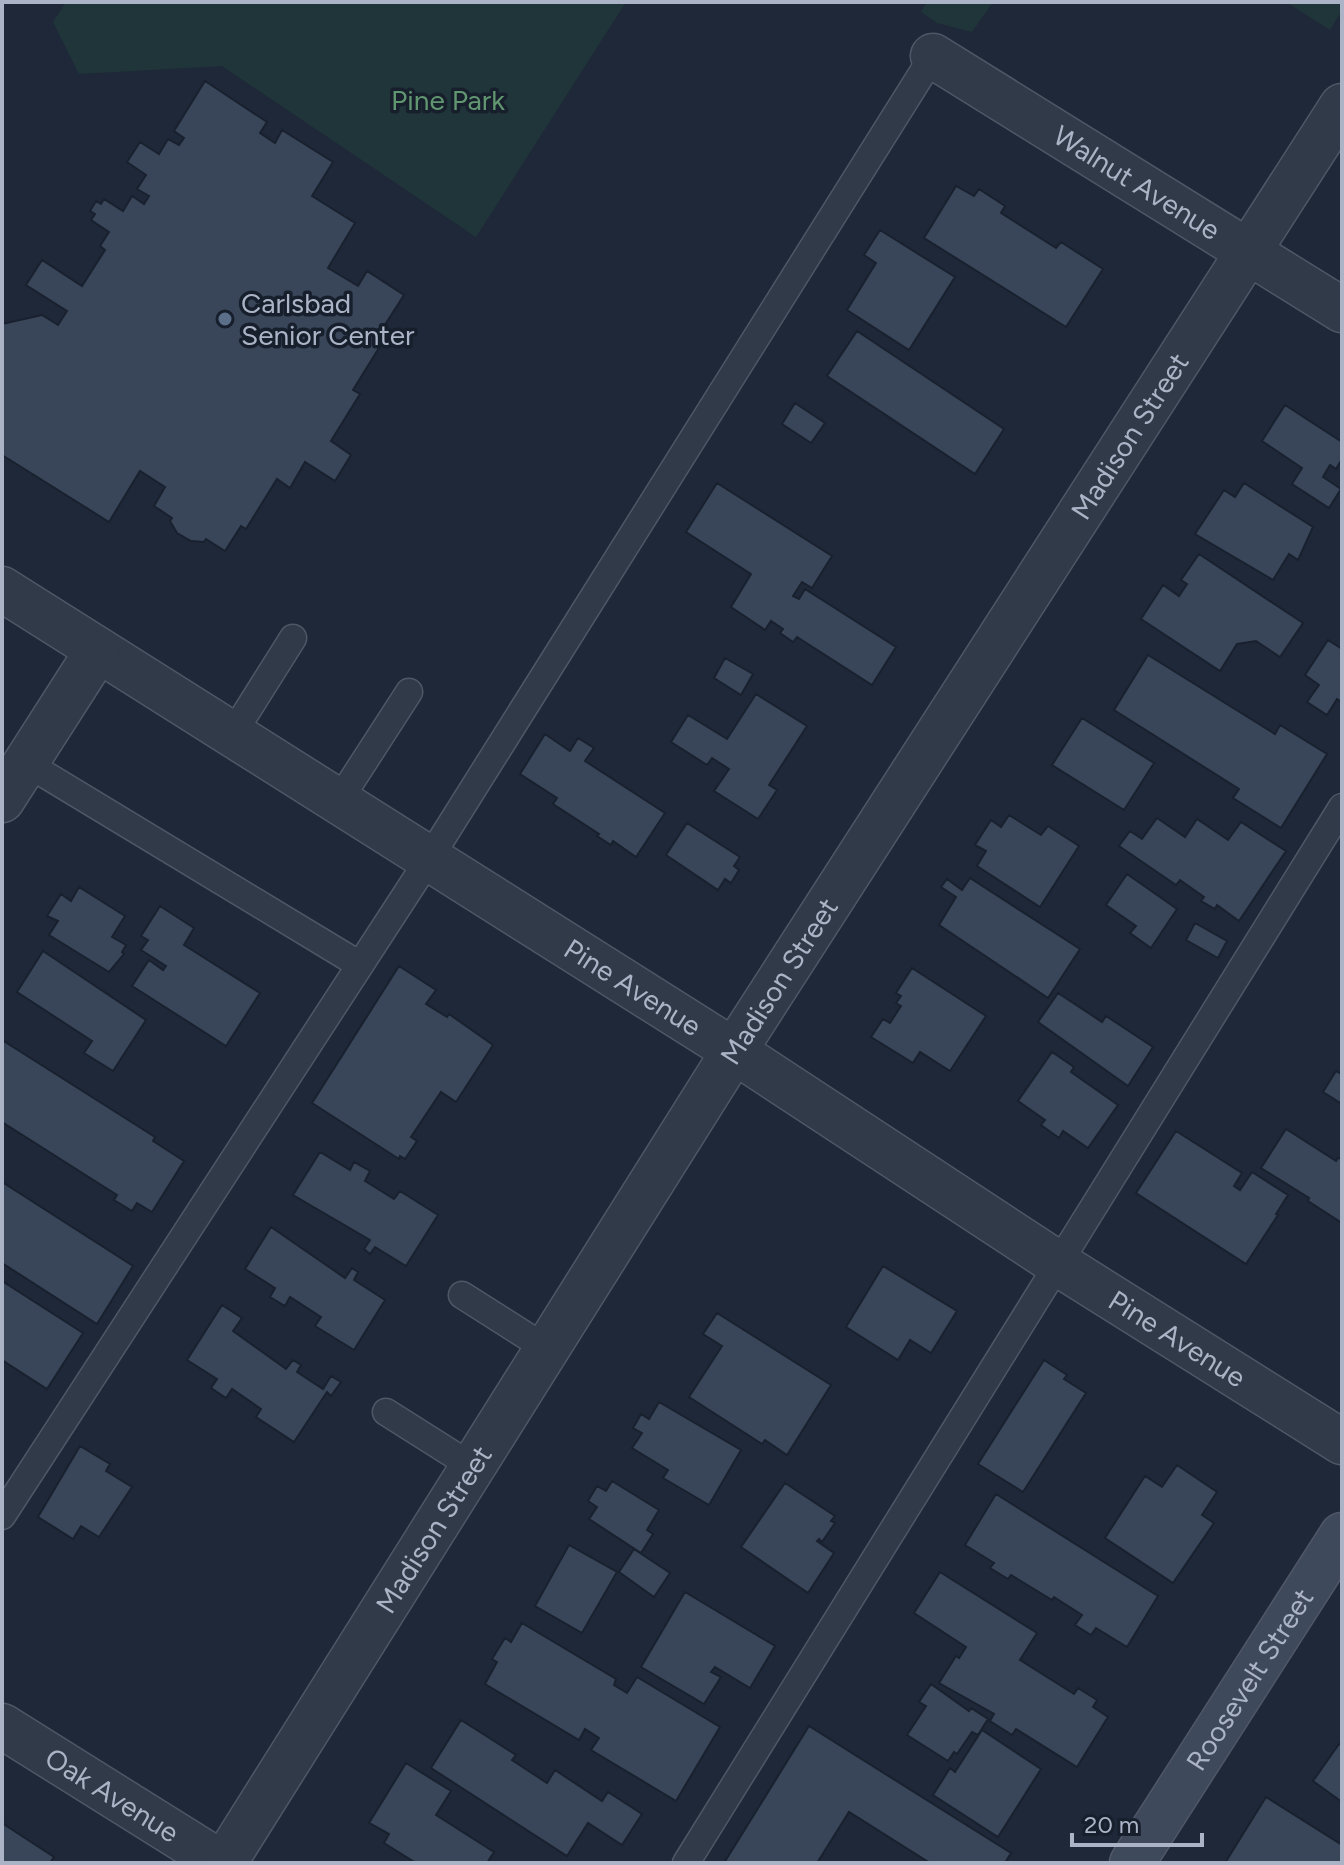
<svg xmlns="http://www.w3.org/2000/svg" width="1344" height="1865" viewBox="0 0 1344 1865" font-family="Figtree,sans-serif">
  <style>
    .green { fill: #203539 }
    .building { fill: #394659; stroke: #19212f; stroke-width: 2 }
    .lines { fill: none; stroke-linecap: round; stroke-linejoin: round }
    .service-casing { stroke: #4f5767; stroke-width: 29 }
    .minor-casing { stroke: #4f5767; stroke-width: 47 }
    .tertiary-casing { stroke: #4f5767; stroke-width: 47 }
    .secondary-casing { stroke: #4f5767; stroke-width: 47 }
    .service { stroke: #313a48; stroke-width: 26 }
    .minor { stroke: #313a48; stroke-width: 44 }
    .tertiary { stroke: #313a48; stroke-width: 44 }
    .secondary { stroke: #3f495c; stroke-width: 44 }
    .service-dot { fill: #5c6f8a; stroke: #171f2d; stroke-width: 3 }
    .labels { text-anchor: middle; stroke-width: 7; stroke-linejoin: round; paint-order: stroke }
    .park-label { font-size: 28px; fill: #619770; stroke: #171f2d }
    .street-label { font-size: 28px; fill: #abb4c6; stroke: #171f2d }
    .poi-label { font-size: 28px; fill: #abb4c6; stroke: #171f2d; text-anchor: start }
  </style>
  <rect width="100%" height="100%" fill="#1e2838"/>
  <path class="green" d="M66,2H626L476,237L222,66L79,74L53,22Z
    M927,2H993L972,32L937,23L921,12Z
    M1286,2H1342V10L1330,30Z"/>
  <path class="building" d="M205,81L267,122L260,133L275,143L282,130L333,162L312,196L355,223L328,268L358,286L367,271L404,295L381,331L387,335L353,390L360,394L331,441L351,455L335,481L305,462L290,488L277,479L246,529L241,526L225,551L206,539L204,542L191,541L177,533L170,521L172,518L154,506L165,487L140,471L109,522L2,455V324L42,315L58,325L67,311L26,285L42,260L82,286L105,250L100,246L109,232L91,220L95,214L90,211L96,201L101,204L104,199L123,211L132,196L144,204L149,196L137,189L146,175L127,162L140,142L159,154L168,139L179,145L184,138L174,131Z
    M956,186L974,196L979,189L1005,206L1001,213L1056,248L1061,242L1103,269L1066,327L924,238Z
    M880,230L955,277L909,350L847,310L876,263L864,255Z
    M857,331L1004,429L975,474L827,376Z
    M795,403L825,423L811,443L782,424Z
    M1285,405L1342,442V459L1336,469L1330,465L1323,477L1341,489L1329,508L1292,484L1302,468L1262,441Z
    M717,483L832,556L812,588L802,582L793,596L799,599L805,589L896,647L872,685L797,637L793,642L780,633L783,629L771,621L765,630L731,607L751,574L686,532Z
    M1244,483L1313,527L1298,560L1289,554L1273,580L1195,534L1224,490L1235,497Z
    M1199,554L1303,623L1280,657L1256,641L1237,644L1220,671L1141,619L1163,585L1179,596L1187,584L1181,580Z
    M1328,640L1342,649V702L1337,699L1327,715L1307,702L1319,685L1305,675Z
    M1148,655L1275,734L1280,725L1327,754L1281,828L1233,798L1239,789L1114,710Z
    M725,658L753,674L741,695L714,678Z
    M756,694L807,726L769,785L777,790L758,819L714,791L729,769L712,758L707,765L671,742L688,715L727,739Z
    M1082,718L1154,763L1124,810L1052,765Z
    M545,734L570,751L578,738L594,748L585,761L665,813L636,857L613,841L611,845L597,836L599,834L553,804L557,798L520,774Z
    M1009,815L1041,835L1048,826L1079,846L1040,907L977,866L986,851L975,845L991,820L1001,827Z
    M1157,818L1185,837L1197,819L1228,840L1241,822L1286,851L1239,921L1217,905L1215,909L1201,901L1204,897L1180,880L1176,885L1119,846L1130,831L1142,839Z
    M687,823L740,857L734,866L739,870L731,883L725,879L718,890L666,855Z
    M1127,874L1177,909L1151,948L1130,933L1136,926L1106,905Z
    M970,878L1080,949L1048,998L939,925L956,897L941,887L947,879L962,890Z
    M79,887L125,916L112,937L126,945L122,952L124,954L109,972L49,935L58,921L47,916L61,894L71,901Z
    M160,906L194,928L184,945L260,993L226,1046L132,986L149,960L163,970L166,966L141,950L148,940L141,936Z
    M1195,923L1227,941L1218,958L1186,940Z
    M43,951L146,1020L113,1071L84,1053L92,1041L17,992Z
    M399,966L436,990L426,1004L447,1017L449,1014L493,1045L456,1102L441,1092L411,1137L417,1141L405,1159L400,1156L399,1159L312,1103Z
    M912,968L986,1016L950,1071L920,1052L913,1063L871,1037L883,1019L890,1023L901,1006L896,1003L901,996L896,993Z
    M1058,993L1102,1022L1106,1016L1153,1047L1128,1086L1038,1022Z
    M2,1040L155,1137L153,1141L184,1161L152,1212L137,1203L132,1211L114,1200L117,1195L2,1122Z
    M1052,1052L1074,1067L1071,1072L1118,1105L1088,1148L1063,1131L1059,1138L1041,1125L1045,1120L1018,1101Z
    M1336,1071L1342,1074V1104L1323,1092Z
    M1286,1129L1336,1161L1338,1158L1342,1159V1223L1308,1201L1309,1198L1261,1168Z
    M1176,1131L1242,1173L1234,1186L1240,1190L1252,1172L1288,1195L1276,1214L1278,1215L1246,1264L1136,1193Z
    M320,1152L350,1170L354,1162L370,1171L365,1181L394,1199L400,1191L438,1215L406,1266L375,1247L370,1254L364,1249L370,1240L293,1195Z
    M2,1182L133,1266L97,1324L2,1263Z
    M271,1227L345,1278L352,1268L358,1272L354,1280L385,1300L354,1350L315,1326L321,1317L290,1297L285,1306L270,1297L275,1288L245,1269Z
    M883,1266L957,1311L931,1353L910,1340L898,1360L846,1327Z
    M2,1281L83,1333L47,1389L2,1360Z
    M222,1305L242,1318L233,1331L286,1369L293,1360L301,1365L297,1372L323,1389L331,1376L341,1382L331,1396L327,1392L294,1442L256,1417L261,1409L232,1389L226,1398L211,1388L217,1379L187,1360Z
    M717,1313L831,1385L787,1455L765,1440L762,1444L689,1397L722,1346L703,1334Z
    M1044,1360L1067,1375L1064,1379L1086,1393L1023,1492L978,1464Z
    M659,1402L741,1450L709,1505L663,1478L668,1470L632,1448L642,1433L633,1428L641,1414L649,1419Z
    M80,1446L110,1464L106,1471L132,1487L99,1537L81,1526L73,1539L38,1517Z
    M1177,1465L1217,1492L1202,1515L1214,1523L1173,1583L1105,1538L1145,1476L1162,1487Z
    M612,1481L659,1510L647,1530L653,1534L641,1553L589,1519L597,1507L588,1501L597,1486L606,1491Z
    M785,1483L835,1516L831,1521L835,1523L822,1542L819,1539L817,1541L834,1553L808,1593L741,1547Z
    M996,1494L1158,1596L1127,1647L1096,1628L1091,1635L1075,1625L1082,1615L1054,1597L1052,1600L1011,1575L1008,1579L990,1568L994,1563L965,1545Z
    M569,1545L617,1572L582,1633L535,1606Z
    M634,1549L670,1573L654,1597L619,1572Z
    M940,1572L1037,1633L1020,1660L1074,1694L1078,1688L1097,1700L1093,1707L1108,1717L1077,1767L1016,1729L1012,1735L990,1721L994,1714L939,1683L956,1656L959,1658L966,1647L914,1613Z
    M685,1592L775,1646L750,1688L715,1667L711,1672L721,1677L704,1704L641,1667Z
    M522,1623L616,1679L614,1685L627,1693L637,1677L720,1727L676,1801L591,1750L599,1738L585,1729L579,1740L485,1684L497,1662L492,1659L505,1638L511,1642Z
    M931,1684L969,1711L971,1708L988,1719L978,1735L972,1732L957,1754L954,1752L948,1761L907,1735L926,1706L919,1702Z
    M461,1720L516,1755L512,1760L547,1783L555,1770L602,1801L608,1792L642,1814L622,1845L588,1823L567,1856L431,1768Z
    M809,1726L1011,1853L1005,1863H930L849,1812L817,1863H724Z
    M982,1730L1041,1769L998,1837L933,1795L950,1768L955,1772Z
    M1339,1744L1342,1746V1802L1313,1781Z
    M406,1763L451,1791L436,1815L494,1852L487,1863H416L384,1843L389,1834L369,1823Z
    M1266,1797L1342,1845V1863H1225Z
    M2,1823L54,1857L50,1863H2Z"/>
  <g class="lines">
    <g class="service-casing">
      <path id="service" d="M232,735L293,638
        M26,763L360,965
        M338,802L409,692
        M462,1295L547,1349
        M386,1412L473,1467
        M2,1516L429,859L933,56
        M686,1863L1342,807"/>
    </g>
    <g class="minor-casing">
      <g id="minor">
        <path id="s1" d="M933,56L1342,310"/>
        <path id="s2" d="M2,1726L221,1863"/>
      </g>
    </g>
    <g class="tertiary-casing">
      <g id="tertiary">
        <path id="s3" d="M2,589L734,1051L1057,1263L1342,1442"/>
        <path d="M2,800L98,650"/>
        <path id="s4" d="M224,1863L734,1051L1342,106"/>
      </g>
    </g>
    <g class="secondary-casing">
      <g id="secondary">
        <path id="s5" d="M1132,1863L1342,1535"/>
      </g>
    </g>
    <use href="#service" class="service"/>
    <use href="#minor" class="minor"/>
    <use href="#tertiary" class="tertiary"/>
    <use href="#secondary" class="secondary"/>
  </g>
  <circle class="service-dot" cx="225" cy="319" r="8"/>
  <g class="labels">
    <g class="park-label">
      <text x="448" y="110">Pine Park</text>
    </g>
    <g class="street-label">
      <text dy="10" stroke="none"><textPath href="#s1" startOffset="240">Walnut Avenue</textPath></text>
      <text dy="10" stroke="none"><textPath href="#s4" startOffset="1690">Madison Street</textPath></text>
      <text dy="10" stroke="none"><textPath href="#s4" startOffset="1042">Madison Street</textPath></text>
      <text dy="10" stroke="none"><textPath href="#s3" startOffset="746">Pine Avenue</textPath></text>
      <text dy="10" stroke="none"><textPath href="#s3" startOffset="1394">Pine Avenue</textPath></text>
      <text dy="10" stroke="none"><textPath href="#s4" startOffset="394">Madison Street</textPath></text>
      <text dy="10" stroke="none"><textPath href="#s5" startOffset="218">Roosevelt Street</textPath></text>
      <text dy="10" stroke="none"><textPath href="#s2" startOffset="130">Oak Avenue</textPath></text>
    </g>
    <g class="poi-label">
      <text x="241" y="313">Carlsbad<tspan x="241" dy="32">Senior Center</tspan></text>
    </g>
  </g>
  <rect width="1344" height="1865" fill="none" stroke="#abb4c6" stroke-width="8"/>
  <path d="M1072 1833v12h130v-12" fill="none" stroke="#abb4c6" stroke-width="4"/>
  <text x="1084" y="1833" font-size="24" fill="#abb4c6" stroke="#171f2d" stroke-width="6" paint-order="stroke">20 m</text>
</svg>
